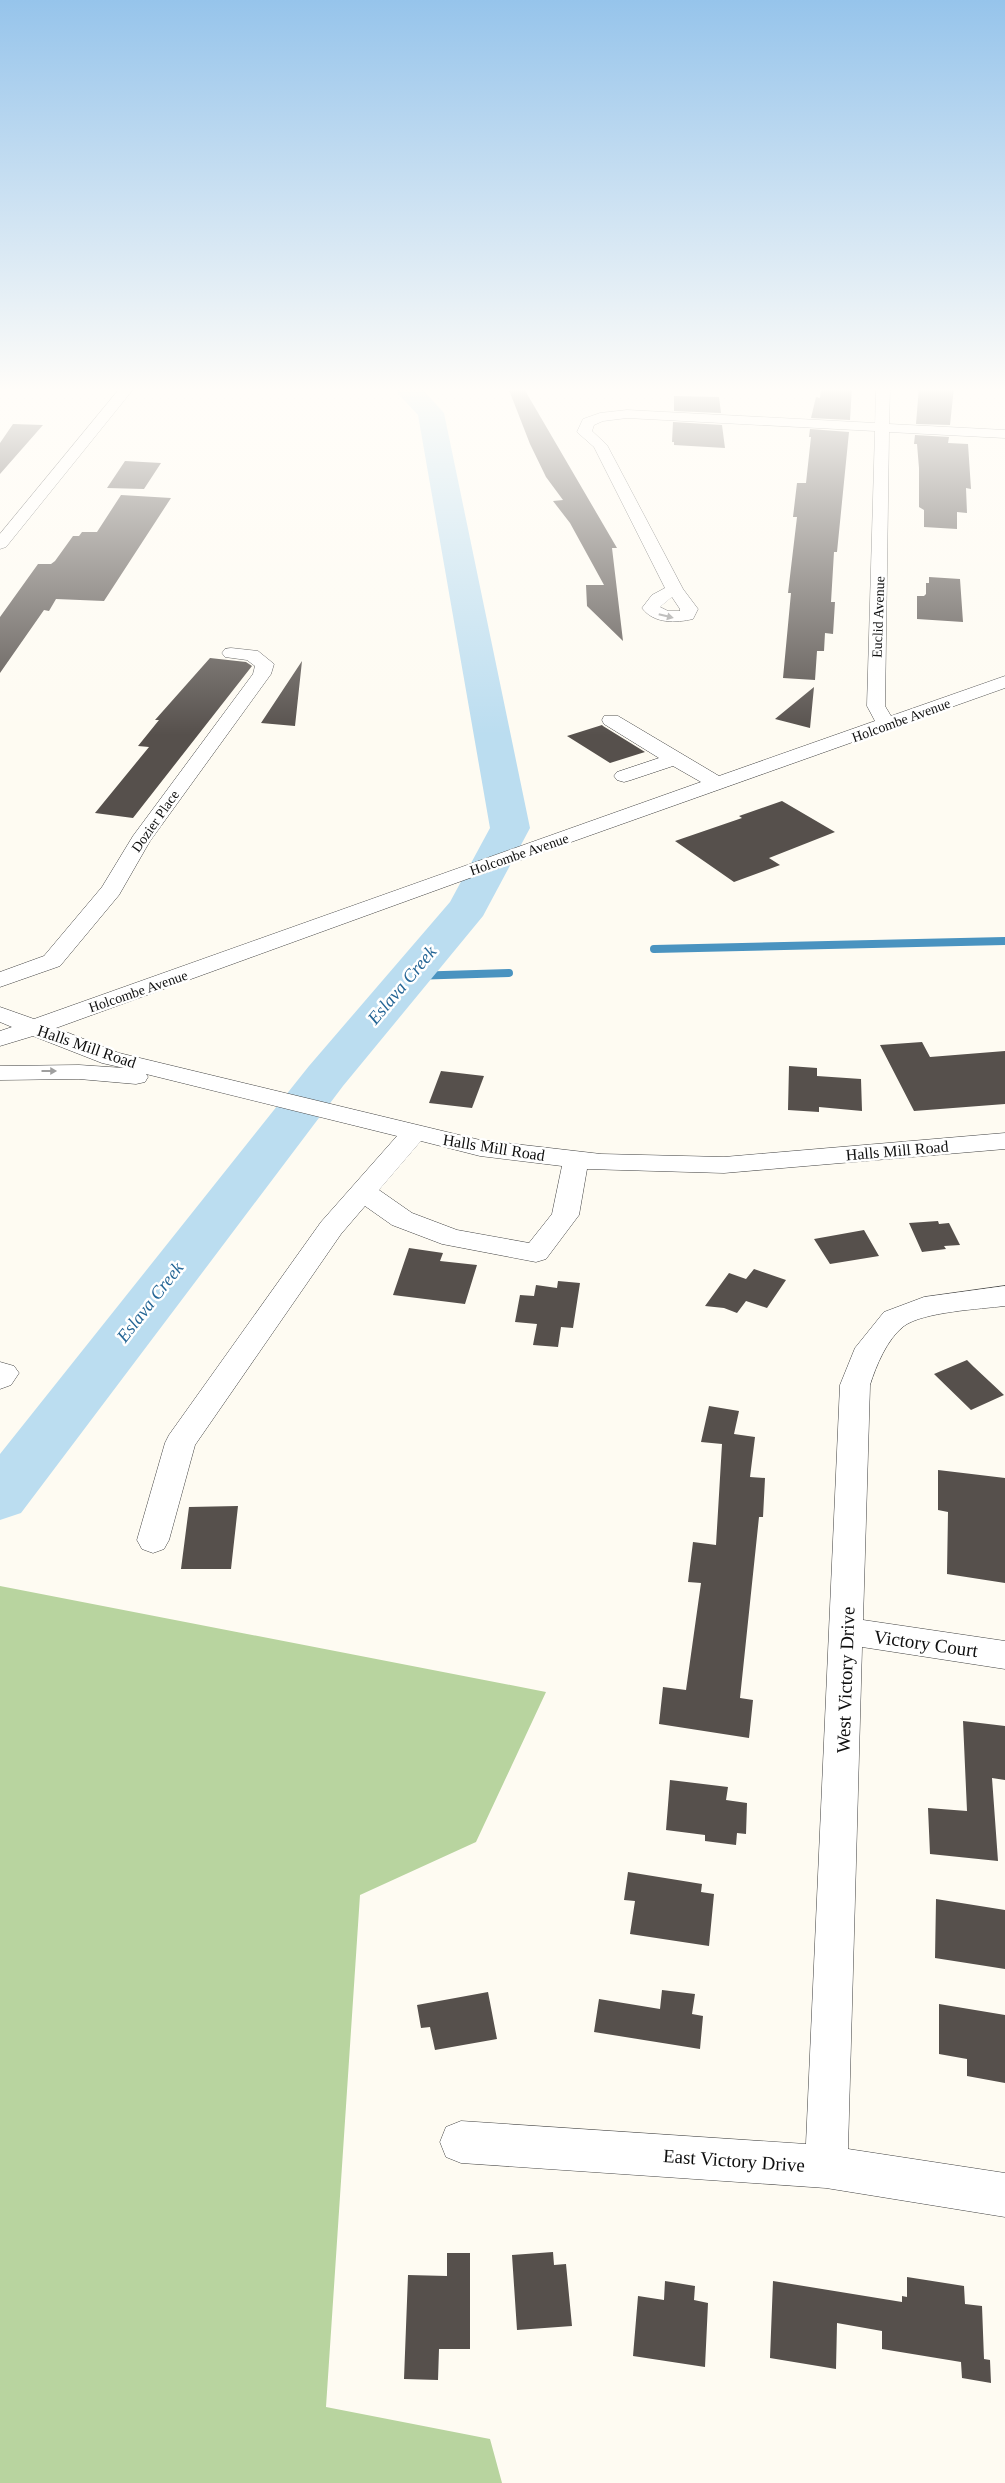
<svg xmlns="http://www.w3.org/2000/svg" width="1005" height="2483" viewBox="0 0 1005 2483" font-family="Georgia,serif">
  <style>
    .forest { fill: #b8d49f }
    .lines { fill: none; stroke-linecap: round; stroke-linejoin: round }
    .stream { stroke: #4a93c0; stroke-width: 8 }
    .river { fill: #bbddf0; fill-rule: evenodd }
    .building { fill: #56504c }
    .minor-casing { stroke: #424242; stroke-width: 1 }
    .minor { fill: #fff; fill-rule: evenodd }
    .oneway { fill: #9f9f9f }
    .labels { text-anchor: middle; stroke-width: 5; stroke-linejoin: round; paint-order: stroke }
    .far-street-label { font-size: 14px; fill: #0f0f0f; stroke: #fff }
    .street-label { font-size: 16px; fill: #0f0f0f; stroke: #fff }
    .water-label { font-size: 18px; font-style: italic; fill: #246595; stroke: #fff }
    .near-street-label { font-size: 19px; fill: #0f0f0f; stroke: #fff }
  </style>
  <rect width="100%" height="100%" fill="#fefbf2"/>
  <path class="forest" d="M0,1586L546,1692L476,1842L360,1895L326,2407L490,2439L502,2483H0Z"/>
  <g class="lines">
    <path class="stream" d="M654,949L1005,941
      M411,976L509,973"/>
    <path class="river" d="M392,387H420L444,413L530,828L483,916L343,1086L21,1513L0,1520V1454L309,1066L450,902L490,828L418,415Z"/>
  </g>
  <path class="building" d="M514,387H523L617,548H612L623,641L587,606L586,585H604L570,523L553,501L563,500L546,477L530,444L509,390Z
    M821,387H852L850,420L811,418L816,397L820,398Z
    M919,387H954L950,425L916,424Z
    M674,396L719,397L721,413L674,411Z
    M673,422L722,425L725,448L674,445V442H672Z
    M13,424L43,425L0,474V443Z
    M810,429L849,432L837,552H834L831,602H835L833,634L825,633L824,651H817L815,680L783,678L791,593H788L797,517H793L797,483H806L811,437H809Z
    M915,435L949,437L948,443L968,444L971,489L966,488L967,513L957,512V529L924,527V510L919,507V468L917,444H914Z
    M125,461L161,463L144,489L107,488Z
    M121,495L171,498L104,601L56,599L49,611L44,610L0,673V617L38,564H51L55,561L73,536H79L82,532H97Z
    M929,577L960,579L963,622L917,619V596H924L926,594V583H929Z
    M210,658L246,662L252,666L133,818L95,813L149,747L138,746L159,720H155Z
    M302,661L295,726L261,723Z
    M814,687L810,728L775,719Z
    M602,725L603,726L645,752L610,763L567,736Z
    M782,801L835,832L769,858L780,865L734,882L675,841L742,818L739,816Z
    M922,1042L930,1057L1005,1051V1104L914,1111L880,1045Z
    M789,1066L817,1068V1076L861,1079L862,1111L819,1107V1112L788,1110Z
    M441,1071L484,1076L472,1108L429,1103Z
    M938,1221L939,1224L949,1223L960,1245L944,1246L946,1249L922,1252L909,1223Z
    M864,1230L879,1256L830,1264L814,1239Z
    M409,1248L443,1253L440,1261L477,1265L465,1304L393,1295Z
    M754,1269L786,1280L767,1308L746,1301L737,1313L724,1308L705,1306L729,1273L746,1279Z
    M558,1281L580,1283L573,1328L561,1327L558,1347L533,1345L537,1324L515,1322L520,1295L534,1296L536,1285L557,1288Z
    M967,1360L974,1367L1004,1395L971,1410L934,1374Z
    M709,1406L739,1411L734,1434L755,1437L750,1477L765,1478L763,1517H759L740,1698L753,1700L749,1738L659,1724L663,1687L686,1690L701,1583L688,1582L693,1542L716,1545L722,1444L701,1442Z
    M938,1470L1005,1478V1583L947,1574L948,1512L938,1510Z
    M238,1506L231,1569H181L189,1507Z
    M963,1721L1005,1726V1780L992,1778L998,1861L930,1854L928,1808L967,1811Z
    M670,1780L728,1787L726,1800L747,1803L746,1834L737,1833L736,1845L705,1841V1835L666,1830Z
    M628,1872L702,1884L701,1892L714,1894L709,1946L630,1934L635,1901L624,1900Z
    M936,1899L1005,1910V1969L935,1958Z
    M662,1990L695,1994L692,2014L703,2016L700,2049L594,2032L599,1999L660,2009Z
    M488,1992L497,2039L435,2050L430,2027L421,2028L417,2005Z
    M939,2004L1005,2015V2083L967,2076V2059L939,2054Z
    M553,2252L554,2265L566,2264L572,2326L517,2330L512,2255Z
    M447,2253H470V2349H439L438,2380L404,2379L408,2275L447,2276Z
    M907,2277L964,2286L965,2304L982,2306L984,2359L990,2360L991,2383L962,2378L961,2362L882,2349V2331L837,2323L836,2369L770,2358L773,2281L902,2302V2296L907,2297Z
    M665,2281L695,2286L694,2300L708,2303L705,2367L633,2356L638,2296L664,2300Z"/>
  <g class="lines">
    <g class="minor-casing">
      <path id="minor" d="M121,387H135L6,547L0,549V534Z
        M876,387H890L889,424L1005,430V438L889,432L885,706L891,716L1005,676V688L467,879L56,1028L119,1053L480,1140L601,1154L724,1157L1005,1133V1149L724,1173L587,1169L579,1215L546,1259L536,1262L442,1244L392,1225L365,1206L341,1234L195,1445L169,1540L164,1549L153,1553L142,1549L137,1540L165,1443L169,1435L321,1222L397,1136L146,1074L148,1077L145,1082L136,1084L79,1079L0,1080V1066L79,1065L124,1068L102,1063L33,1036L0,1046V1031L12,1027L0,1022V1007L34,1019L701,782L673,766L631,780L624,782L617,780L614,776L617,772L659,758L604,724L602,720L604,716H618L719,776L875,721L867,706L875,431L627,418L603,421L594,425L592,431L607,445L683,589L698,609L693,619C676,623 654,624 642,608L652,595L665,588L594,447L577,432L583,419L600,413L627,410L875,423ZM672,597L680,609V611H668L660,607ZM421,1141L480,1156L562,1166L552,1214L529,1243L457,1230L412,1213L379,1190Z
        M231,648L258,651L274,664L271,674L150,841L119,895L60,966L0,987V972L44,956L102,887L133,836L253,674L255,666L247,660L225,657L222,653L225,649Z
        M1005,1286V1306C980,1309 923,1312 904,1326C887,1339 876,1366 870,1385L863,1620L1005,1641V1669L862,1647L848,2149L1005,2173V2217L826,2188L461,2163L446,2157L440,2142L446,2127L461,2121L806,2144L840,1385L855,1348L884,1312L924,1297Z
        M0,1362L14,1366L19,1373L11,1385L0,1389Z"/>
    </g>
    <use href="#minor" class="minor"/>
  </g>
  <defs><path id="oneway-solid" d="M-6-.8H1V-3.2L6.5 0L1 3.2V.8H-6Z" transform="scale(1.25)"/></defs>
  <g class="oneway">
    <use href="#oneway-solid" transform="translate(666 616) rotate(14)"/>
    <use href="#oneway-solid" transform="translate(49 1071)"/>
  </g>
  <linearGradient id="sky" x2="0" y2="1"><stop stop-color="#96c4eb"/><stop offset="0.53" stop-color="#fffdf9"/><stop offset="1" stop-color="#fffdf9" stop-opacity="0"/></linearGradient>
  <rect width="1005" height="735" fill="url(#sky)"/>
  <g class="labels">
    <g class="far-street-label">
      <text transform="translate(878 617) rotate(-88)" y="5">Euclid Avenue</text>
      <text transform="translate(901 720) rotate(-20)" y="5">Holcombe Avenue</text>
      <text transform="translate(155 821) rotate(-55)" y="5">Dozier Place</text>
      <text transform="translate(519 854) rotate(-19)" y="5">Holcombe Avenue</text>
      <text transform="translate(138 991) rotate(-19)" y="5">Holcombe Avenue</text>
    </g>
    <g class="street-label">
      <text transform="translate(87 1046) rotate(19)" y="6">Halls Mill Road</text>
      <text transform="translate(494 1147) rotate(9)" y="6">Halls Mill Road</text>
      <text transform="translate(897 1150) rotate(-5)" y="6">Halls Mill Road</text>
    </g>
    <g class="water-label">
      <text transform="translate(402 985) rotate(-50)" y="6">Eslava Creek</text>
      <text transform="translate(150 1302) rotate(-52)" y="6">Eslava Creek</text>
    </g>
    <g class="near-street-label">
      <text transform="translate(926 1643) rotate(8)" y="7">Victory Court</text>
      <text transform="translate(845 1680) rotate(-88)" y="7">West Victory Drive</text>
      <text transform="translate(734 2160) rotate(4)" y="7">East Victory Drive</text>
    </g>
  </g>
</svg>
